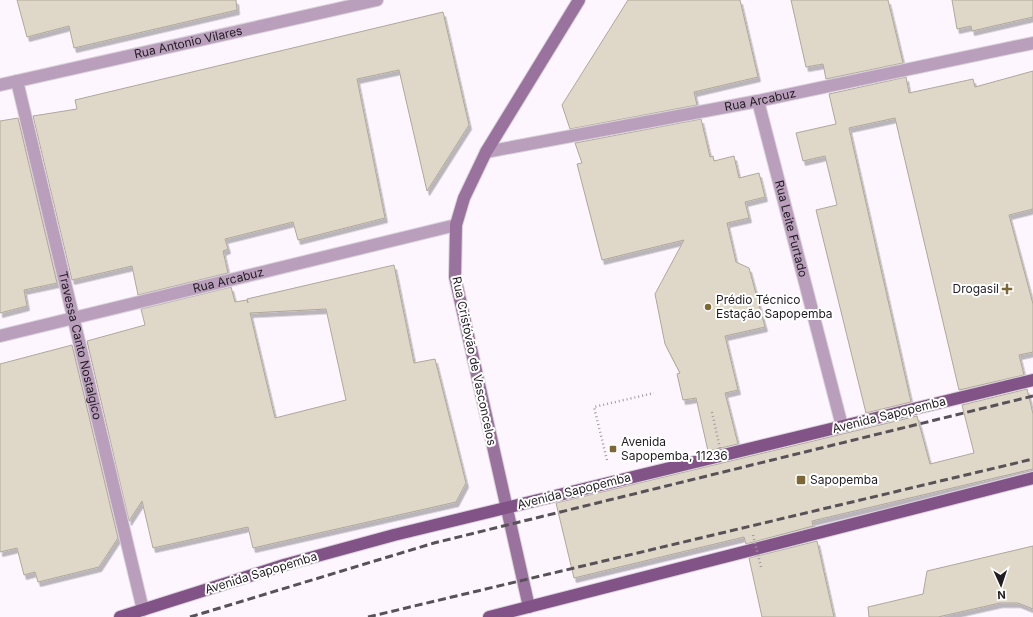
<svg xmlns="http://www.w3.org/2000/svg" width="1033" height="617" viewBox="0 0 1033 617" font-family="Inter,sans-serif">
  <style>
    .building { fill: #dfd8c8; stroke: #afa899; fill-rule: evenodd; filter: url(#shadow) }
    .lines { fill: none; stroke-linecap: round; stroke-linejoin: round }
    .street-casing { stroke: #dbd3db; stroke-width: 14 }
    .secondary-casing { stroke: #dbd3db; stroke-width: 14 }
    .primary-casing { stroke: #dbd3db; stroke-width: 14 }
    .path { stroke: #a099a0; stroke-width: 2.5; stroke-dasharray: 1 3; stroke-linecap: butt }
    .street { stroke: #b99fbc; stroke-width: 12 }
    .secondary { stroke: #99739d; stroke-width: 12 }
    .primary { stroke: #815387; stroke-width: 12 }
    .rail { stroke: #585258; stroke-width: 3; stroke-dasharray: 8 4; stroke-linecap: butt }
    .path-bridge { stroke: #a099a0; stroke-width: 2.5; stroke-dasharray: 1 3; stroke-linecap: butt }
    .poi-dot { fill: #7c6736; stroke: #fff; stroke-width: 1.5 }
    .labels { text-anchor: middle; stroke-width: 4; stroke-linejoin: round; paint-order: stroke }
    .street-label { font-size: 12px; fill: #211c21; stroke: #fff }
    .poi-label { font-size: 12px; fill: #211c21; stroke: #fff; text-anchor: start }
  </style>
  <defs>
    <filter id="shadow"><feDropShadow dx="2.5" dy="4.5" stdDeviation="0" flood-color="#0004"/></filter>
  </defs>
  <rect width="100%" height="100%" fill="#fef6ff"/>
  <path class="building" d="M17,0H236L237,10L74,48L69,26L27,37Z
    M628,0H740L758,77L694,92L697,105L570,129L562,105Z
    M791,0H888L903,63L826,79L823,64L806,67Z
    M952,0H1033V17L972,31L971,26L957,29Z
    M443,12L469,125L427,191L399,70L357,79L385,218L298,240L293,222L225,239L228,249L223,251L228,273L138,295L132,266L72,280L33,116L77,109L75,100Z
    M1033,71V209L1009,215L1033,304V352L1019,355L1024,375L959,390L895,118L849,128L911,402L866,413L816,210L837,205L825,156L803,161L796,133L836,124L829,94L906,77L909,93L973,79L975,87Z
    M18,118L57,283L24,290L27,306L0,313V121Z
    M701,119L710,157L713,156L714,161L734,156L739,178L759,173L765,197L745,202L749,218L727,223L736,262L749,268L765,327L725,336L738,390L725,393L738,444L708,451L696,398L683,400L677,374L680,373L665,344L655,294L684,240L602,260L577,164L582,163L575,143Z
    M394,265L414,363L435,359L466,483L456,502L253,548L248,527L153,548L142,501L129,521L87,341L145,325L141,309L231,287L235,302L247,300L248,303L247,299ZM326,309L346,400L275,418L250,313Z
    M72,345L118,538L99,567L38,582L35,572L24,575L17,548L0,552V364Z
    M1027,389L1033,414V469L812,521L813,526L746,544L744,537L574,578L556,503L917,416L930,464L974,453L962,405Z
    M817,541L834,617H762L749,558Z
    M1033,546V609L1018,603H1000L938,617H869L868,607L923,594L927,571Z"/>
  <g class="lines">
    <g class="street-casing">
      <g id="street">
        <path id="s1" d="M17,81L143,610"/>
        <path id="s2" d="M0,85L377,0"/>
        <path id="s3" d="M758,101L842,426"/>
        <path id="s4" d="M486,152L758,101L1033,43"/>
        <path id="s5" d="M0,336L456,225"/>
      </g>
    </g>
    <g class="secondary-casing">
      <path id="secondary" d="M529,607L455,277L456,225L464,198L486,152L579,0"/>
    </g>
    <g class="primary-casing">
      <path id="primary" d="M120,617L284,565L394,535L1033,380
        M489,617L1033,478"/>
    </g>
    <path class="path" d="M607,460L594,407L654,393"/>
    <use href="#street" class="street"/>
    <use href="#secondary" class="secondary"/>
    <use href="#primary" class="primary"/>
    <path class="rail" d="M190,617L434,543L1033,396
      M368,617L1033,459"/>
    <path class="path-bridge" d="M712,412L722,458
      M753,535L761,567"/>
  </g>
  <g class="poi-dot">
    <path d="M1005 283h4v4h4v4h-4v4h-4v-4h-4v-4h4z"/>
    <circle cx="708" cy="307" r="4"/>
    <rect x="609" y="445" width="8" height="8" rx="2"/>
    <rect x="796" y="475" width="10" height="10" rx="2"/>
  </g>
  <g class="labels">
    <g class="street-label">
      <text dy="4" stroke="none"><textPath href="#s2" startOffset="193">Rua Antonio Vilares</textPath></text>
      <text dy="4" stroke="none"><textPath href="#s4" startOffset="279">Rua Arcabuz</textPath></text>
      <text dy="4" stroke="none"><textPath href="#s3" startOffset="132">Rua Leite Furtado</textPath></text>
      <text dy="4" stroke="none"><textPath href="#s5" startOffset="235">Rua Arcabuz</textPath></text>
      <text dy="4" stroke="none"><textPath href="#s1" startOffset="272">Travessa Canto Nostalgico</textPath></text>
      <text transform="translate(474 361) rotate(78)" y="4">Rua Cristóvão de Vasconcelos</text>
      <text transform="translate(889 415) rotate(-14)" y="4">Avenida Sapopemba</text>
      <text transform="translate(574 491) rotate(-14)" y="4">Avenida Sapopemba</text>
      <text transform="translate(261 573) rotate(-17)" y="4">Avenida Sapopemba</text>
    </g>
    <g class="poi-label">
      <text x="999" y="293" text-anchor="end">Drogasil</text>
      <text x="716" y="304">Prédio Técnico<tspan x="716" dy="14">Estação Sapopemba</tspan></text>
      <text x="621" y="446">Avenida<tspan x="621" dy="14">Sapopemba, 11236</tspan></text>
      <text x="810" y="484">Sapopemba</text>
    </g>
  </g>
  <g transform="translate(1001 585) rotate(177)" stroke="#ffffff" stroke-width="3" paint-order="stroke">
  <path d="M0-3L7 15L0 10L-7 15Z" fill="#211c21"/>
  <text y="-6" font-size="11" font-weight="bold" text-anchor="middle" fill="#211c21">N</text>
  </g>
</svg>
